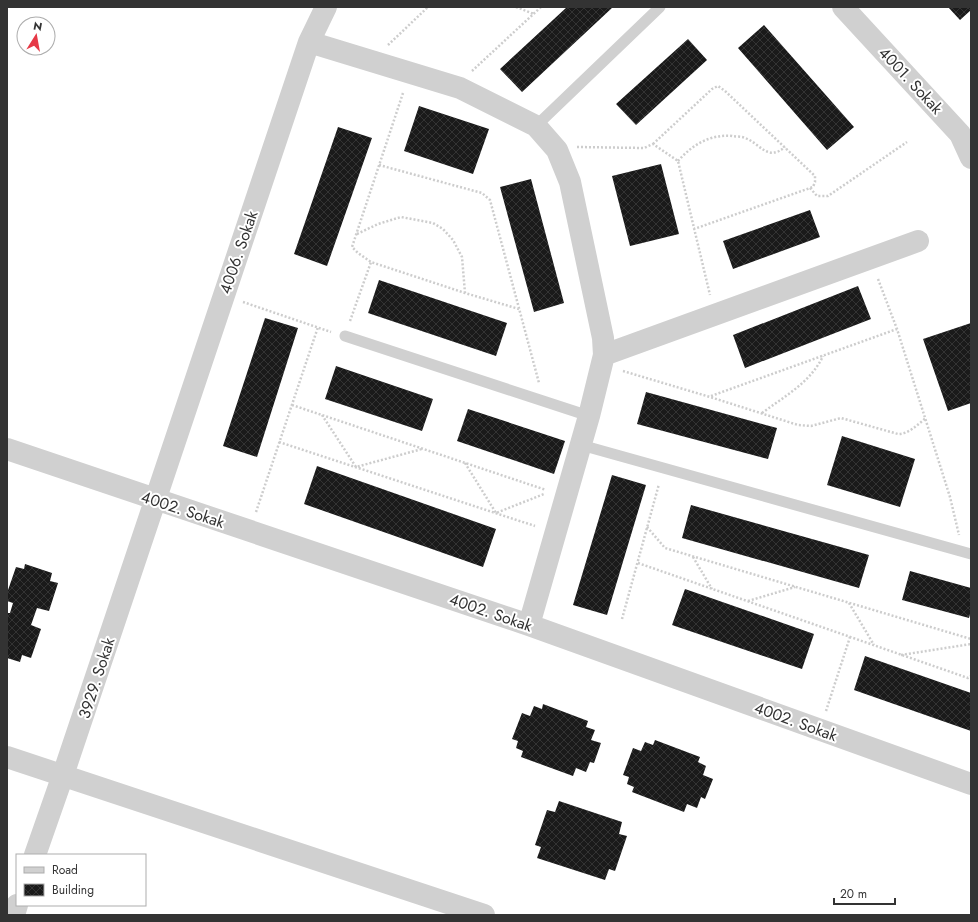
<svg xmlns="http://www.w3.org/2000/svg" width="978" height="922" viewBox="0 0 978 922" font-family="Jost,sans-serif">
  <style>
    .building { fill: url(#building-cross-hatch) }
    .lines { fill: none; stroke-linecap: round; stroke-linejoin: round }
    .path { stroke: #cdcdcd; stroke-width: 2.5; stroke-dasharray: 2 2; stroke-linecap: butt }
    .lane { stroke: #d0d0d0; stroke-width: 11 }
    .street { stroke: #d0d0d0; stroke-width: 22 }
    .labels { text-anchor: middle; stroke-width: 4; stroke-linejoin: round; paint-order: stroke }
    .street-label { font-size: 16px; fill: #333; stroke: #fff }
  </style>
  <defs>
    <pattern id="building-cross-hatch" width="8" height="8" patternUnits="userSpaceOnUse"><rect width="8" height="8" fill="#1a1a1a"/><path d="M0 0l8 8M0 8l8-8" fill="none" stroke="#333"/></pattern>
  </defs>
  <rect width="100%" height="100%" fill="#fff"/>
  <path class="building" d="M567,7H613L522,92L500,69Z
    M948,7H971V10L960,20Z
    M764,25L854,127L827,150L738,48Z
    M688,39L707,60L636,125L616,104Z
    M419,106L489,129L473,174L404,151Z
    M338,127L372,138L327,266L294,254Z
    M661,164L679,234L630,246L612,176Z
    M531,179L564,303L534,312L500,187Z
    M810,210L820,237L733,269L723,241Z
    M379,280L507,323L496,356L368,313Z
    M858,286L871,319L745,368L733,335Z
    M265,318L298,328L257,457L223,446Z
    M971,323V403L948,411L923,339Z
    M336,366L433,399L422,431L325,399Z
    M646,392L777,428L768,459L637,424Z
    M468,409L565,441L554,474L457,441Z
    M842,436L915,459L900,507L827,485Z
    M317,466L496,529L483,567L304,504Z
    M612,475L646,485L607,615L573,605Z
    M691,505L869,555L859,588L682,538Z
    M25,564L52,573L50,581L58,583L49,611L37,608L31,625L41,629L31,658L22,655L20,662L7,658V613H10L13,603L7,601V593L16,567L24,569Z
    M910,571L971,588V611L969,618L902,600Z
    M685,589L814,634L802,669L672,625Z
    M865,656L971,693V731L854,690Z
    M543,704L588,721L586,727L595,730L591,740L601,743L594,763L590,762L586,772L576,768L573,776L521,757L523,751L516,748L518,741L512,739L522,713L530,716L534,706L542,709Z
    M655,740L700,757L698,762L706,766L703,775L713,779L705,799L701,797L697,808L687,804L684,812L632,792L634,787L627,784L629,777L623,775L633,748L641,751L645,742L653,745Z
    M559,801L622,822L619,834L627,836L615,871L609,869L605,880L537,858L541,847L535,845L547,810L555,812Z"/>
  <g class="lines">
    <path class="path" d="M516,7L534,14
      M388,45L428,7
      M472,71L541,7
      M403,93L352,247L358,253L371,262L465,293L519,309
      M653,144L712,89L718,86L725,91L815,176V182L813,187L694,229
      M577,147L644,148L653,144L678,161L710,295
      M678,161C692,145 710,134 732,136C736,137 741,136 745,138C760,143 767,162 785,147
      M379,165L482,193L490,200L539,383
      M810,188L817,196H828L907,142
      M357,234L378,224L401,217L433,223L443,229L453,240L462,257L465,293
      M878,279L897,329L950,497L959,535
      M243,302L331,332
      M350,321L371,262
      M623,371L710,397L798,425L811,426L841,418L898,434C909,434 917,425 926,418
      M711,396L897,329
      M292,405L546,490
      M762,413C785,396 811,382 823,356
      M322,415L356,467L422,449
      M279,442L535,526
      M465,463L496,513L544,494
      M256,512L318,327
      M647,527L665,548L971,639
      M693,557L712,589
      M638,563L968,678L971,676
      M748,601L795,587
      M849,603L874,645
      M622,619L659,484
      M901,655L971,644
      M826,711L850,637"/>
    <path class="lane" d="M536,126L660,7
      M345,336L589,416
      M581,445L971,554"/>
    <path class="street" d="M843,7L960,134L971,158
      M309,42L460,88L536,126L557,150L570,182L603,338L604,355L589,416L529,625
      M604,355L918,241
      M7,449L529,625L971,784
      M7,757L484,915
      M35,855L63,775L309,42L326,7
      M14,915L17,905"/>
  </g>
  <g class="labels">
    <g class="street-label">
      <text transform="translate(911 80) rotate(47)" y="6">4001. Sokak</text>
      <text transform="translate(238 252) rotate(-71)" y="6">4006. Sokak</text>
      <text transform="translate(183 509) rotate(18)" y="6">4002. Sokak</text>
      <text transform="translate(491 612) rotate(19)" y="6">4002. Sokak</text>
      <text transform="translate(96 678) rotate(-72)" y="6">3929. Sokak</text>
      <text transform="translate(796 721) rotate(20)" y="6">4002. Sokak</text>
    </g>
  </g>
  <rect width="978" height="922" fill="none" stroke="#333333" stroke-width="16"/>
  <rect x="16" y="854" width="130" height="52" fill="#ffffff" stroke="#adadad"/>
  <rect x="24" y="867" width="20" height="6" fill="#d0d0d0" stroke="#adadad"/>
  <text x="52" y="874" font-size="12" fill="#333333">Road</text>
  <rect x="24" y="884" width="20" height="12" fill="url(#building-cross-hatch)" stroke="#adadad"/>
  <text x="52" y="894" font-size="12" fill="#333333">Building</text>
  <g transform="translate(36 36) rotate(11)"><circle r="19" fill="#ffffff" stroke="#adadad"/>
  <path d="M0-3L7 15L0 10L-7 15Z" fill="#e63946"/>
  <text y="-6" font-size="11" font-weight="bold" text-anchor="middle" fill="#333333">N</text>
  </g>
  <path d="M834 898v6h61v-6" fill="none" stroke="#333333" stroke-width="2"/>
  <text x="840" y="898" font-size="12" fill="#333333" stroke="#ffffff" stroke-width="3" paint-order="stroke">20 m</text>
</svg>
